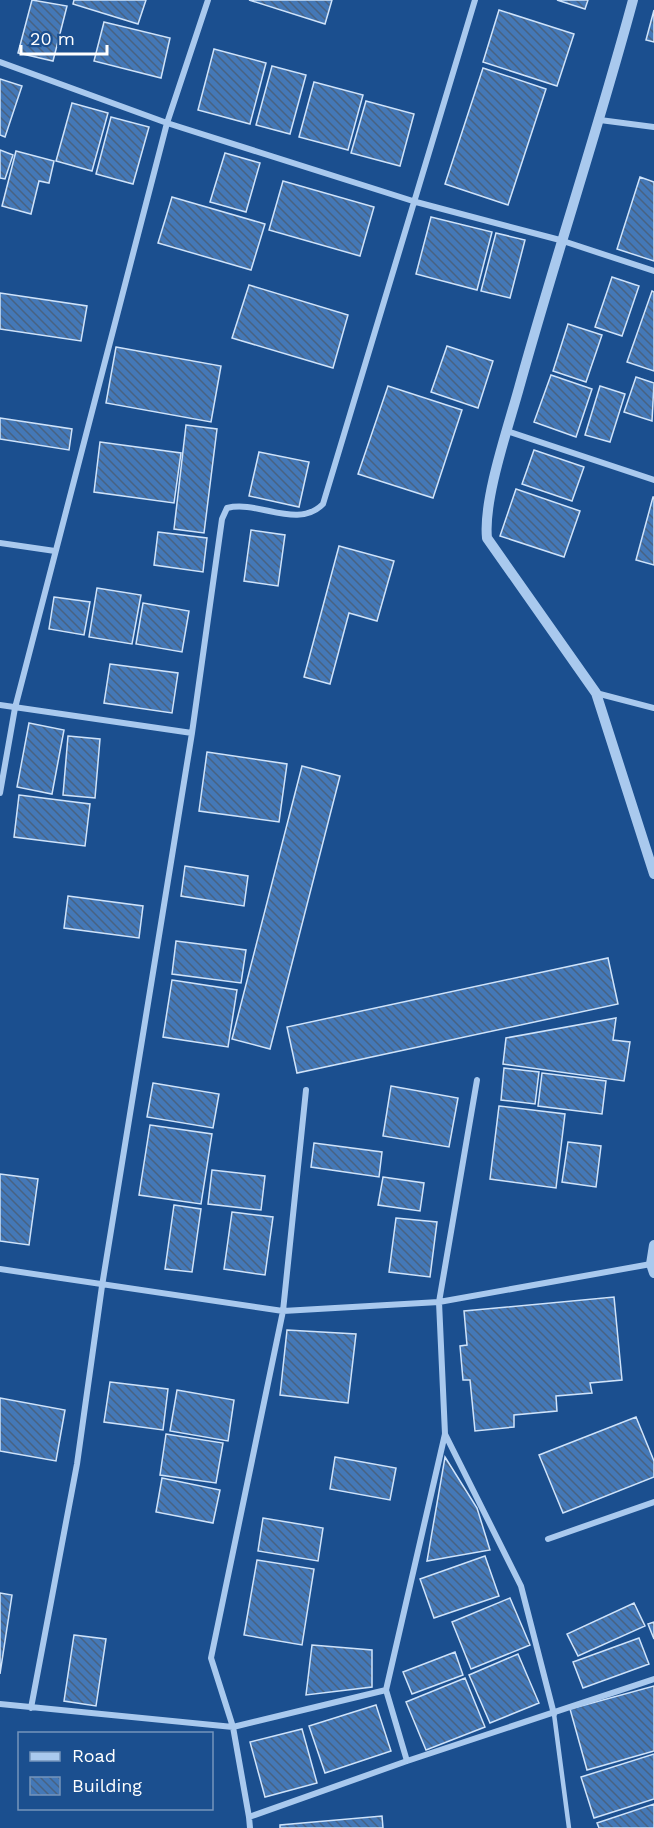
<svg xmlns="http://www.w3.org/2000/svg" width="654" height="1828" viewBox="0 0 654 1828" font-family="'Work Sans',sans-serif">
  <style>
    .building { fill: url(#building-back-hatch); stroke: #cfe3fa; stroke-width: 1.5 }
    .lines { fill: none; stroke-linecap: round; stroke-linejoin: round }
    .service { stroke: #a9c9ee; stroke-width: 4.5 }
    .minor { stroke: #a9c9ee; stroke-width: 6 }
    .tertiary { stroke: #a9c9ee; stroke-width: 10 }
  </style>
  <defs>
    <pattern id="building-back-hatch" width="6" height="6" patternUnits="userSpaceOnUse" patternTransform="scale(1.5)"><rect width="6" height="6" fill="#4478b7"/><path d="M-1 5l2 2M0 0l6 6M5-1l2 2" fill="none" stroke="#486282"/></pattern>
  </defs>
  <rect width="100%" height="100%" fill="#1b4f8f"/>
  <path class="building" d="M32,0L67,6L53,61L18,53Z
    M74,0H146L138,24L73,4Z
    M249,0H332L325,24Z
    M557,0H588L585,9Z
    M499,10L574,34L557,86L483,62Z
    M654,10V42L646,40Z
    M104,22L170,38L161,78L94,61Z
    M214,49L266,63L250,124L198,110Z
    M272,66L306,75L290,134L256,125Z
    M483,68L546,89L508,205L445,184Z
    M0,79L22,86L5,137L0,135Z
    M314,82L363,95L348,150L299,137Z
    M366,101L414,114L400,166L351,153Z
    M72,103L108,113L92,171L56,161Z
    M111,117L149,127L133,184L96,174Z
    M0,150L13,155L5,179L0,178Z
    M16,151L54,161L49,183L39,181L31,214L2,206Z
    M225,153L260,163L246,212L210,202Z
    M640,177L654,182V261L617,249Z
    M283,181L374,207L360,256L269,230Z
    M172,197L265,224L251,270L158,243Z
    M431,217L492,232L477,290L416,274Z
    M496,233L525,240L510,298L481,291Z
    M612,277L639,286L622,336L595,327Z
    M249,285L348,315L333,368L232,338Z
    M652,291L654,292V371L627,362Z
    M0,293L87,306L81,341L0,329Z
    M568,324L602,335L586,382L553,371Z
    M447,346L493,361L478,408L431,392Z
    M116,347L221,366L211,422L106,403Z
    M551,375L592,389L576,437L534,422Z
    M636,377L654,383L652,421L624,412Z
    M388,386L462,410L433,498L358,474Z
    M600,386L625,394L610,442L585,435Z
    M0,418L72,429L69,450L0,439Z
    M186,425L217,429L204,533L174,529Z
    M100,442L181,453L174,503L94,492Z
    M534,450L584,467L572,501L522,484Z
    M259,452L309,462L299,507L249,496Z
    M516,489L580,511L564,557L500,536Z
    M653,497H654V565L636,560Z
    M251,530L285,535L278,586L244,581Z
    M158,532L207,538L203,572L154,565Z
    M339,546L394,561L377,621L349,613L330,684L304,677Z
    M97,588L141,595L132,644L89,637Z
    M54,597L90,602L84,635L49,629Z
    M143,603L189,611L182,652L136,644Z
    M110,664L178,673L172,713L104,703Z
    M29,723L64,730L52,794L17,787Z
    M68,736L100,739L95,798L63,795Z
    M207,752L287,764L279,822L199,811Z
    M302,766L340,776L270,1049L232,1039Z
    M19,795L90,804L85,846L14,837Z
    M185,866L248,876L244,906L181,896Z
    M68,896L143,906L139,938L64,928Z
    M176,941L246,950L241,983L172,974Z
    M608,958L618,1004L297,1073L287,1027Z
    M172,980L237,990L228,1047L163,1037Z
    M616,1018L613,1040L630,1042L624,1081L503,1064L506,1038Z
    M504,1068L539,1072L535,1104L501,1100Z
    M542,1073L606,1081L602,1114L538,1106Z
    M153,1083L219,1094L213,1128L147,1117Z
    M391,1086L458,1098L449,1147L383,1136Z
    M499,1106L565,1114L556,1188L490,1179Z
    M150,1125L212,1134L201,1204L139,1195Z
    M568,1142L601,1146L596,1187L562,1182Z
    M314,1143L382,1152L379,1177L311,1167Z
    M212,1170L265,1176L261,1210L208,1204Z
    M0,1174L38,1179L29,1245L0,1241Z
    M383,1177L424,1183L420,1211L378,1205Z
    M174,1205L201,1209L192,1272L165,1269Z
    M232,1212L273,1217L265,1275L224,1269Z
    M396,1218L437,1222L430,1277L389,1272Z
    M614,1297L622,1380L590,1383L592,1393L556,1396L557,1411L514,1415V1427L475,1431L470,1380H463L460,1346L467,1345L464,1311Z
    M287,1330L356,1334L348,1403L280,1395Z
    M110,1382L168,1389L163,1430L104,1422Z
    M177,1390L234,1400L228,1441L170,1431Z
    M0,1398L65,1410L56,1461L0,1451Z
    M636,1417L654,1461V1477L563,1513L539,1455Z
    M166,1434L223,1443L216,1483L160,1475Z
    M335,1457L396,1468L390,1500L330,1489Z
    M445,1457L477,1508L490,1550L427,1561Z
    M162,1478L220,1490L213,1523L156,1512Z
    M263,1518L323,1528L318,1561L258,1551Z
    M485,1556L499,1596L434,1618L420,1579Z
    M257,1560L314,1569L302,1645L244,1635Z
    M0,1593L12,1595L0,1674Z
    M510,1598L530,1645L471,1669L452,1622Z
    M634,1603L645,1626L578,1656L567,1634Z
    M654,1622V1639L648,1624Z
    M74,1635L106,1639L96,1706L64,1701Z
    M639,1638L649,1664L583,1688L573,1662Z
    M312,1645L372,1650V1687L306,1695Z
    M455,1652L463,1675L412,1694L403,1672Z
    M518,1654L539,1703L490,1723L469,1675Z
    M465,1678L485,1727L426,1750L406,1702Z
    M654,1686V1751L587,1770L570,1709Z
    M376,1705L391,1751L325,1773L309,1726Z
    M302,1729L317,1783L265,1797L250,1742Z
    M654,1754V1799L594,1818L581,1777Z
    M654,1804V1828H599L597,1823Z
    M382,1816L383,1828H280V1825Z"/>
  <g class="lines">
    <path class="service" d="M554,1714L569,1828"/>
    <path class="minor" d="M0,62L167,123L416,202L560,240L654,271
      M600,120L654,127
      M507,431L654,480
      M0,543L55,551
      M596,693L654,708
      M0,705L192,733
      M0,793L15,708L167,123L208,0
      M0,1269L283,1311L439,1302L651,1264
      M445,1434L521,1586L554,1714
      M548,1539L654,1502
      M386,1690L407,1761
      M0,1704L233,1727L386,1690L445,1434L439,1302L477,1080
      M31,1708L77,1464L102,1286L192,733L222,519L227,508C259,500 297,530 323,504L475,0
      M249,1817L233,1727L211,1658L283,1311L306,1090
      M250,1828L249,1817L407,1761L654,1679"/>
    <path class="tertiary" d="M633,0C598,130 555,258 519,388C508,428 483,500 487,538L596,693L654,874
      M654,1245L651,1264L654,1273"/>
  </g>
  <rect x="18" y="1732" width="195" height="78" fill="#1b4f8f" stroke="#7695bc" stroke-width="1.5"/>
  <rect x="30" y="1752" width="30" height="9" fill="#a9c9ee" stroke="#7695bc" stroke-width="1.5"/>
  <text x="72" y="1762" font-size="18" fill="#ffffff">Road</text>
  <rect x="30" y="1777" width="30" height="18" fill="url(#building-back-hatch)" stroke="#7695bc" stroke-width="1.5"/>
  <text x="72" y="1792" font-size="18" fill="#ffffff">Building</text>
  <path d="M21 45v9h86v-9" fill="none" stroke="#ffffff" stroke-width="3"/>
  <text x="30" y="45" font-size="18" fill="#ffffff" stroke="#1b4f8f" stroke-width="4.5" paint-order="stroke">20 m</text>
</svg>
